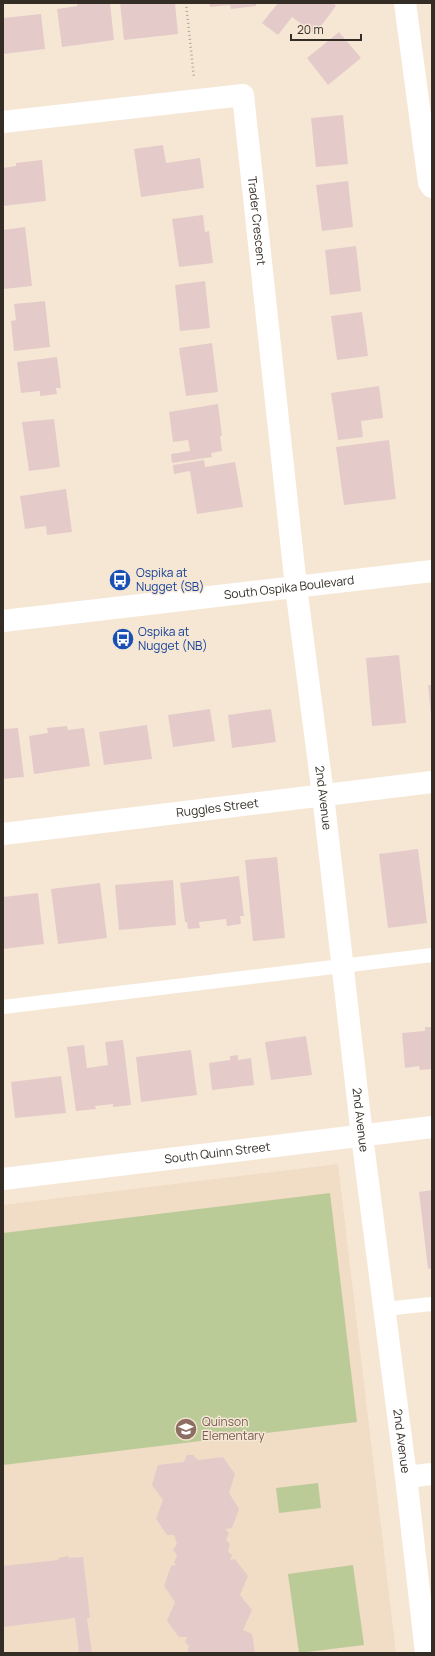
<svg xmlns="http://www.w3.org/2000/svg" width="435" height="1656" viewBox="0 0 435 1656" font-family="Manrope,sans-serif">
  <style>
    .built { fill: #f1dcc5 }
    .green { fill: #bbcb98 }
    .building { fill: #e4cbc9 }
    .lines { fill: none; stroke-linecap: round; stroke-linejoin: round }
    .path { stroke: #b2a698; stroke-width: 2.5; stroke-dasharray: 1 3; stroke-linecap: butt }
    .lane { stroke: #fff; stroke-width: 14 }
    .street { stroke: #fff; stroke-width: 22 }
    .secondary { stroke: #fff; stroke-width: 22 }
    .labels { text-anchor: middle; stroke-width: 3; stroke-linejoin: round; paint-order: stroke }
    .street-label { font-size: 12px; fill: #332d26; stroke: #f6e7d5 }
    .transit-label { font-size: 12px; fill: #164399; stroke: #f6e7d5; text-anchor: start }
    .education-label { font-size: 12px; fill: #785e54; stroke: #f6e7d5; text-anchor: start }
  </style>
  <rect width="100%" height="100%" fill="#f6e7d5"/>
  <path class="built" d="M338,1164L396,1653H3V1205Z"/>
  <path class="green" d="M330,1193L357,1422L3,1465V1233Z
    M318,1483L321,1508L279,1513L276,1488Z
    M353,1565L364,1645L299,1653L288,1574Z"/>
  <path class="building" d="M81,3H110L114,40L62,47L57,9L77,6V4Z
    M120,3H175L178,34L124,40Z
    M209,3H256V6L231,9L230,5L210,7Z
    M278,3H333L336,6L315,34L292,17L278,35L262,23Z
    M41,14L45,49L3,54V18Z
    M339,32L361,58L328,85L307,58Z
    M343,115L348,164L316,167L311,118Z
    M163,145L166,163L200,158L204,188L141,197L134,149Z
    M42,160L46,201L3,206V168L16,166V163Z
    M348,181L353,227L322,231L316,185Z
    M203,215L205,232L209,231L213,263L179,267L172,219Z
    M25,227L32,286L3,289V230Z
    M356,246L361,291L330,295L325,250Z
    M205,281L210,328L180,331L175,285Z
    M45,301L50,347L14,351L11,321L16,320L14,304Z
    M362,312L368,356L337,360L331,316Z
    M212,343L218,392L186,396L179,348Z
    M57,357L61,388H56L57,394L40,396V391L21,393L17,362Z
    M379,386L383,418L361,421L363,437L338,440L331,393Z
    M218,404L222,436H220L222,451L211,453L212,457L172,463L171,454L190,451L188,440L173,442L169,412Z
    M54,419L60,467L29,471L22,422Z
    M389,440L396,499L344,505L336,447Z
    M204,460L205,467L235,462L243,507L197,514L190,471L174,474L173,465Z
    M66,489L72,532L47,535L46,526L25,529L20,496Z
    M399,655L406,723L372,726L366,658Z
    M428,685H432V715H431Z
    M210,709L215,741L173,747L168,715Z
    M271,709L276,742L232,748L228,715Z
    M147,725L152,759L104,765L99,732Z
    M67,726L68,730L84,728L90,766L34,774L29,736L48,733L47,728Z
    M18,728L24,777L3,779V729Z
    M418,849L427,923L388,928L379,854Z
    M277,857L285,938L253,941L245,860Z
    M239,876L244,916H240L241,924L227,926L226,919L199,922L200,928L188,929L187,922H185L180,883Z
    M173,880L176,925L119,930L115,885Z
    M100,883L107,938L58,944L51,889Z
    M38,893L44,944L3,949V897Z
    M425,1027H432V1069L420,1070L419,1066L405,1068L402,1033L425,1031Z
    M306,1036L312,1075L271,1080L265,1042Z
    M123,1040L131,1105L113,1107V1104L95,1106L96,1109L76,1111L67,1047L84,1045L87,1068L108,1065L105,1042Z
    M191,1050L197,1095L141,1102L136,1057Z
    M238,1055V1060L251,1058L254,1085L212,1090L209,1063L230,1060V1056Z
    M61,1076L66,1113L15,1118L11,1082Z
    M432,1190V1268L428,1269L419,1192Z
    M187,1455H193L198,1460L223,1457L235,1474L229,1493L239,1509L232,1528L225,1529L229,1533L226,1540L230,1544L228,1552L232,1555L230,1560L235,1559L248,1576L240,1595L252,1610L243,1630L252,1634L255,1653H187L189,1646L185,1642L187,1637H179L167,1621L175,1602L164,1586L171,1566L177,1565L174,1563L177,1555L173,1550L177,1544L174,1535H167L156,1519L163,1500L152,1485L158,1465L184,1462Z
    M68,1556L69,1558L83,1557L90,1617L87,1619L92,1653H79L75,1618L3,1627V1566L58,1560L59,1558Z"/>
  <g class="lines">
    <path class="path" d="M186,3L194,78"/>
    <path class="lane" d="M3,1007L432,955
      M384,1309L432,1304"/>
    <g class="street">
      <path d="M405,3L429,183L432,187"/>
      <path id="s1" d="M3,122L243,95L296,587L323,795L362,1136L406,1477L426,1653"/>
      <path id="s2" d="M3,834L432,782"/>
      <path id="s3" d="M3,1179L432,1127"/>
      <path d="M406,1477L432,1474"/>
    </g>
    <path class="secondary" id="s4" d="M3,621L432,571"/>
  </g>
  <defs>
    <g id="bus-disc" transform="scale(1.15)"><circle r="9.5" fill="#1a4fb4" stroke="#f6e7d5"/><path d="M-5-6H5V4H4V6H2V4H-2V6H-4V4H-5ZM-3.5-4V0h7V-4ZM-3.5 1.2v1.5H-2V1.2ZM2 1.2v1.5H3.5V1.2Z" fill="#fff"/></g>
    <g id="school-disc" transform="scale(1.15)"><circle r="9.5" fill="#8d6e63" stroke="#f6e7d5"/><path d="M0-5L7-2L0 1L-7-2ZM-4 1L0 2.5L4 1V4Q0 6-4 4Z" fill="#fff"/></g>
  </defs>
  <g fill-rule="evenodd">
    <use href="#bus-disc" x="120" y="580"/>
    <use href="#bus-disc" x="123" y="639"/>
    <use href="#school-disc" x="186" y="1429"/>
  </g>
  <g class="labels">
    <g class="street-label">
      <text dy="4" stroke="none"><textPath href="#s1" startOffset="368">Trader Crescent</textPath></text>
      <text dy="4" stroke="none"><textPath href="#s4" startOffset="288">South Ospika Boulevard</textPath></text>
      <text dy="4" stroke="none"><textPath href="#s1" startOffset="949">2nd Avenue</textPath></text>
      <text dy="4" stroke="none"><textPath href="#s2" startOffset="216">Ruggles Street</textPath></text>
      <text dy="4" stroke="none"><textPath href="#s1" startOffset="1273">2nd Avenue</textPath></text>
      <text dy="4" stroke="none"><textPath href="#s3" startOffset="216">South Quinn Street</textPath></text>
      <text dy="4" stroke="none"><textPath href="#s1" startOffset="1597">2nd Avenue</textPath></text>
    </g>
    <g class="transit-label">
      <text x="136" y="577">Ospika at<tspan x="136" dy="14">Nugget (SB)</tspan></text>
      <text x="138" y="636">Ospika at<tspan x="138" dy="14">Nugget (NB)</tspan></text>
    </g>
    <g class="education-label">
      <text x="202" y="1426">Quinson<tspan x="202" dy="14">Elementary</tspan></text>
    </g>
  </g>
  <rect width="435" height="1656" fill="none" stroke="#332d26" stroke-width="8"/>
  <path d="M291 34v6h70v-6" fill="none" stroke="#332d26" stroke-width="2"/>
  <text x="297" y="34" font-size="12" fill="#332d26" stroke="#f6e7d5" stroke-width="3" paint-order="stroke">20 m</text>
</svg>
